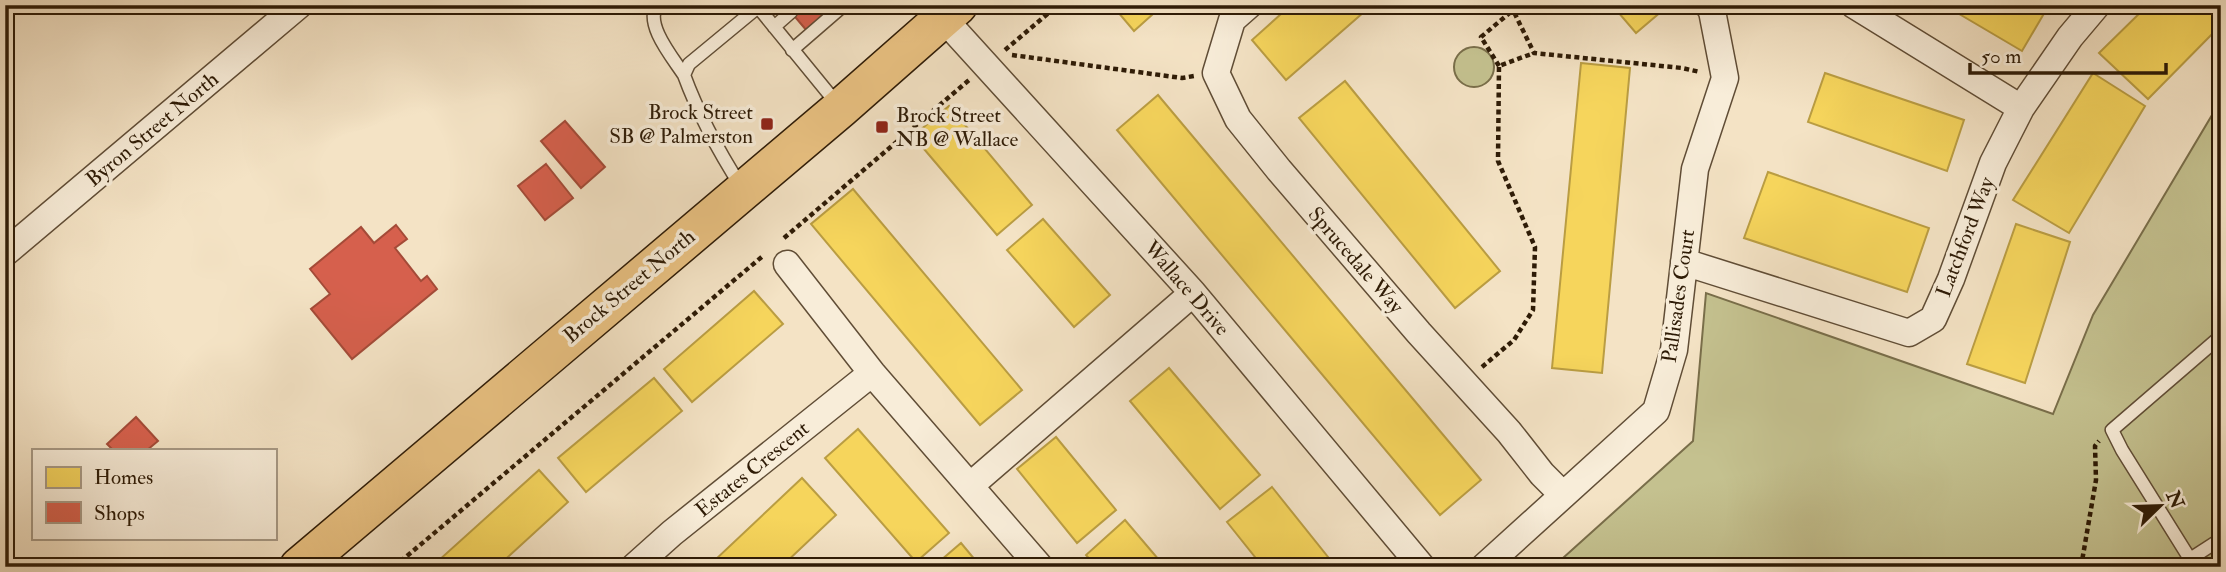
<svg xmlns="http://www.w3.org/2000/svg" width="2226" height="572" viewBox="0 0 2226 572" font-family="'IM FELL Double Pica',serif">
  <style>
    .green { fill: #c4c18f; stroke: #796e4a; stroke-width: 2 }
    .homes { fill: #f6d55c; stroke: #ba9d42; stroke-width: 2 }
    .shops { fill: #d6604d; stroke: #a44b38; stroke-width: 2 }
    .lines { fill: none; stroke-linecap: round; stroke-linejoin: round }
    .service-casing { stroke: #604d36; stroke-width: 15 }
    .minor-casing { stroke: #604d36; stroke-width: 29 }
    .primary-casing { stroke: #2e1b06; stroke-width: 41 }
    .path { stroke: #2e1b06; stroke-width: 4.5; stroke-dasharray: 5 3.5; stroke-linecap: butt }
    .service { stroke: #f8edd9; stroke-width: 12 }
    .minor { stroke: #f8edd9; stroke-width: 26 }
    .primary { stroke: #eac282; stroke-width: 38 }
    .poi-dot { fill: #8f2418; stroke: #f8edd9; stroke-width: 2.5 }
    .labels { text-anchor: middle; stroke-width: 7; stroke-linejoin: round; paint-order: stroke }
    .poi-label { font-size: 21px; fill: #2e1b06; stroke: #f8edd9; text-anchor: end }
    .street-label { font-size: 21px; fill: #2e1b06; stroke: #f8edd9 }
  </style>
  <rect width="100%" height="100%" fill="#f4e3c5"/>
  <filter id="stains"><feTurbulence type="fractalNoise" baseFrequency=".00286" numOctaves="4"/><feColorMatrix values="0 0 0 0 .2 0 0 0 0 .09 0 0 0 0 .02 0 0 0 .5 -.17"/></filter>
  <radialGradient id="worn" r=".72"><stop offset=".6" stop-color="#630" stop-opacity="0"/><stop offset="1" stop-color="#630" stop-opacity=".3"/></radialGradient>
  <path class="green" d="M1454 67a20 20 0 1 1 40 0a20 20 0 1 1-40 0Z
    M2221,100V567H1553L1693,441L1706,293L2053,414L2093,315Z"/>
  <path class="homes" d="M1112,5H1163L1134,31Z
    M1291,5H1372L1286,80L1252,40Z
    M1612,5H1669L1636,33Z
    M1944,5H2049L2022,51Z
    M2148,5H2221V25L2148,99L2099,53Z
    M1581,63L1630,68L1602,373L1552,368Z
    M1825,73L1964,120L1947,171L1808,122Z
    M2093,73L2145,106L2069,233L2013,200Z
    M1345,81L1500,271L1455,308L1299,118Z
    M1158,95L1481,480L1440,515L1117,130Z
    M949,106L1032,205L997,235L913,136Z
    M1768,172L1929,228L1907,292L1744,238Z
    M853,189L1022,390L980,425L811,224Z
    M1043,219L1110,295L1074,327L1007,250Z
    M2016,224L2070,242L2025,383L1967,364Z
    M754,291L783,324L692,402L664,369Z
    M1169,368L1260,475L1220,509L1130,401Z
    M654,378L682,411L586,492L558,458Z
    M858,429L949,533L916,562L825,458Z
    M1056,437L1116,510L1077,543L1017,469Z
    M539,470L568,502L497,567H443L438,561Z
    M802,478L836,515L781,567H721L715,560Z
    M1272,487L1336,567H1263L1227,522Z
    M1125,520L1165,567H1096L1086,555Z
    M961,543L981,567H933Z"/>
  <path class="shops" d="M785,5H838L807,31Z
    M565,121L605,167L581,188L541,141Z
    M546,164L573,198L545,220L518,186Z
    M396,225L407,239L395,248L421,281L427,276L437,289L352,359L311,309L330,294L310,269L361,227L374,243Z
    M136,417L158,441L146,451H114L107,444Z"/>
  <g class="lines">
    <g class="service-casing">
      <path id="service" d="M657,5C644,24 673,58 684,75
        M774,27L791,12
        M792,50L844,5
        M742,188C719,152 699,116 684,75L689,64L758,7L838,105
        M2221,336L2112,430L2122,450L2190,559L2221,539"/>
    </g>
    <g class="minor-casing">
      <path id="minor" d="M1249,5L1232,20L1216,73L1238,119L1279,170L1419,333L1509,432L1542,474L1563,495
        M1854,5L2021,108
        M933,7L1193,293L1422,567
        M5,253L299,5
        M1684,262L1909,333L1933,319L1951,279L1993,163L2021,108L2070,37L2097,5
        M787,264L872,373L1040,567
        M971,485L1193,293
        M634,567L672,533L872,373
        M1484,567L1656,411L1674,350L1695,169L1725,78L1712,11L1708,5"/>
    </g>
    <g class="primary-casing">
      <path id="primary" d="M299,567L841,108L958,5"/>
    </g>
    <path class="path" d="M1514,5L1513,10L1534,53L1682,68L1700,72
      M1005,50L1058,5
      M1012,55L1182,78L1194,76
      M1499,66L1481,37L1513,10
      M784,238L969,80
      M1482,367L1514,340L1533,310L1535,247L1498,161L1499,66L1534,53
      M394,567L764,255
      M2081,567L2096,480L2095,446L2099,441"/>
    <use href="#service" class="service"/>
    <use href="#minor" class="minor"/>
    <use href="#primary" class="primary"/>
  </g>
  <g class="poi-dot">
    <rect x="760" y="117" width="14" height="14" rx="3.5"/>
    <rect x="875" y="120" width="14" height="14" rx="3.5"/>
  </g>
  <g class="labels">
    <g class="poi-label">
      <text x="753" y="119">Brock Street<tspan x="753" dy="24">SB @ Palmerston</tspan></text>
      <text x="896" y="122" text-anchor="start">Brock Street<tspan x="896" dy="24">NB @ Wallace</tspan></text>
    </g>
    <g class="street-label">
      <text transform="translate(152 129) rotate(-40)" y="7">Byron Street North</text>
      <text transform="translate(1965 237) rotate(-69)" y="7">Latchford Way</text>
      <text transform="translate(1356 260) rotate(49)" y="7">Sprucedale Way</text>
      <text transform="translate(629 286) rotate(-40)" y="7">Brock Street North</text>
      <text transform="translate(1187 288) rotate(49)" y="7">Wallace Drive</text>
      <text transform="translate(1678 296) rotate(-82)" y="7">Pallisades Court</text>
      <text transform="translate(752 469) rotate(-39)" y="7">Estates Crescent</text>
    </g>
  </g>
  <rect width="2226" height="572" fill="none" stroke="#f4e3c5" stroke-width="28"/>
  <rect x="7" y="7" width="2212" height="558" fill="none" stroke="#2e1b06" stroke-width="3.5"/>
  <rect x="14" y="14" width="2198" height="544" fill="none" stroke="#2e1b06" stroke-width="2"/>
  <rect x="32" y="449" width="245" height="91" fill="#f8edd9" stroke="#a79985" stroke-width="2"/>
  <rect x="46" y="467" width="35" height="21" fill="#f6d55c" stroke="#a79985" stroke-width="2"/>
  <text x="94" y="484" font-size="21" fill="#2e1b06">Homes</text>
  <rect x="46" y="502" width="35" height="21" fill="#d6604d" stroke="#a79985" stroke-width="2"/>
  <text x="94" y="520" font-size="21" fill="#2e1b06">Shops</text>
  <g transform="translate(2160 506) rotate(67)" stroke="#f8edd9" stroke-width="5" paint-order="stroke">
  <path d="M0-5L12 26L0 18L-12 26Z" fill="#2e1b06"/>
  <text y="-10" font-size="19" font-weight="bold" text-anchor="middle" fill="#2e1b06">N</text>
  </g>
  <path d="M1970 63v10h196v-10" fill="none" stroke="#2e1b06" stroke-width="3.5"/>
  <text x="1981" y="63" font-size="21" fill="#2e1b06" stroke="#f8edd9" stroke-width="5" paint-order="stroke">50 m</text>
  <rect width="100%" height="100%" filter="url(#stains)"/>
  <rect width="100%" height="100%" fill="url(#worn)"/>
</svg>
